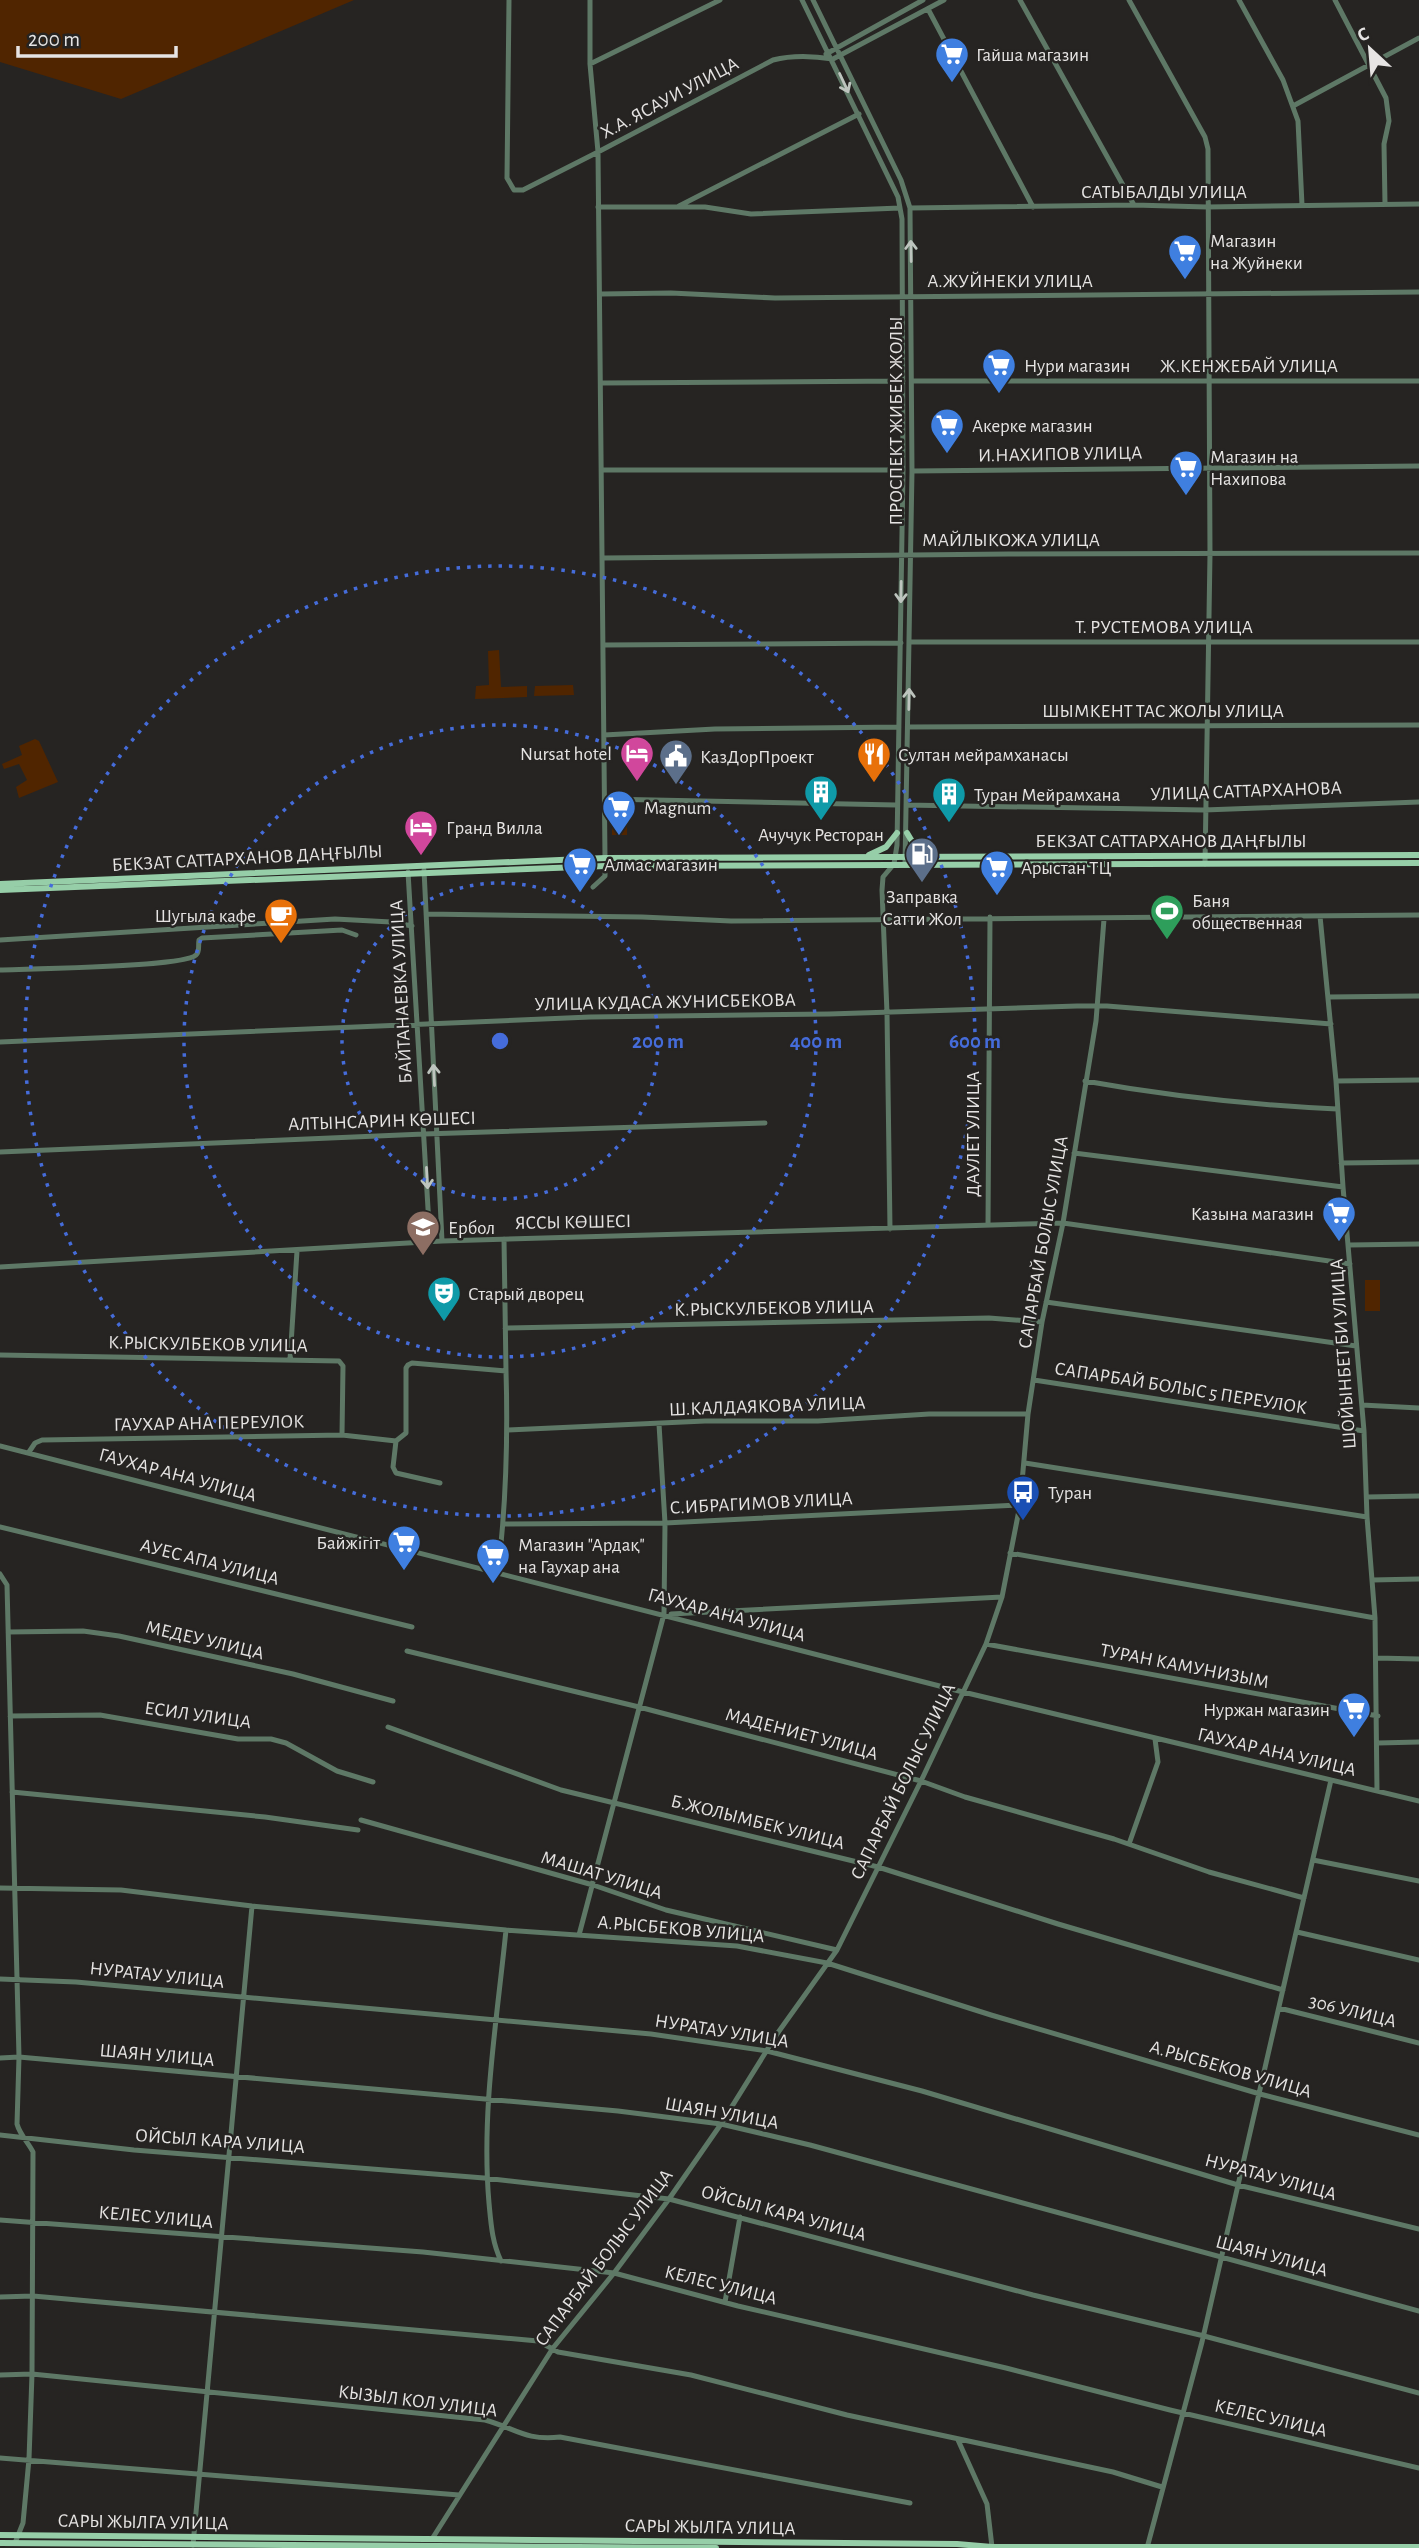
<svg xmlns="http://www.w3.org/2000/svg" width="1419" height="2548" viewBox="0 0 1419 2548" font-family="'Alegreya Sans',sans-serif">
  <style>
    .green { fill: #502500 }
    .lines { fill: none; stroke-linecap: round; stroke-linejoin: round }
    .minor { stroke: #5e7866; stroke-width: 5 }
    .major { stroke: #96cea8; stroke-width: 6 }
    .oneway { stroke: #bdc4be }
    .ring { fill: none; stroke: #456cda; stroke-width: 3.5; stroke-dasharray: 3.5 7 }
    .labels { text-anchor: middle; stroke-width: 5; stroke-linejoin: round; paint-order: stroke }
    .poi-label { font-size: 19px; fill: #e6e4e3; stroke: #262422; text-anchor: start }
    .street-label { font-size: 19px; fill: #e6e4e3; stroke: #262422 }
    .centre { fill: #456cda; stroke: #262422; stroke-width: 3.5 }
    .ring-label { font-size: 21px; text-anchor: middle; font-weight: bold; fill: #456cda; stroke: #262422; stroke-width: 5; stroke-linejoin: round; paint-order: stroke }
  </style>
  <rect width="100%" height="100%" fill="#262422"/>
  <path class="green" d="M0,0H354L121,99L0,62Z
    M499,650L501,687L527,686V697L475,699L476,686L489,685L488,651Z
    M573,685L574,695L534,696L535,686Z
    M35,739L39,741L58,782L19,798L16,787L27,780L19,764L4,769L2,764L22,755L19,746Z
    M612,804H627V835H612Z
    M1365,1280H1380V1311H1365Z"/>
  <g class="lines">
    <path class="minor" d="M509,0L507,178L514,190H523L598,152L605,858
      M590,0V64L598,152L773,60C792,55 814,56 833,59L944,0
      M802,0L898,197L902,219L903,470L897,845L894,864L883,877L882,890L887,1013L890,1229
      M813,0L901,180L910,208L912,471L905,865
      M1020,0L1134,205
      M1129,0L1205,137L1208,149L1210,554L1205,864
      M1239,0L1283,80L1298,121L1302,205
      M1335,0L1386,98L1389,121L1384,144L1385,204
      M928,9L1033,207
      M826,54L923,0
      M590,64L720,0
      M1293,106L1419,38
      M679,206L859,114
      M598,207H705L751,214L900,208
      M910,208L1134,205L1207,207L1419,204
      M601,294L671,293L775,298L1419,292
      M912,381H1419
      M602,383L903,381
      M602,470H903
      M912,471L1419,466
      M603,558L1009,554L1419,553
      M909,642H1419
      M604,645L901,643
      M908,727L1419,725
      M604,735L715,729L899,727
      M605,799L896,805
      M906,805L1204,810L1419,802
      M424,870L442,1241
      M408,872L430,1242
      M593,887L605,876V866
      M426,914L642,917L731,921L1419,915
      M1320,916L1336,1081L1343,1187L1364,1431L1367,1517L1375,1618L1377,1791
      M0,940L335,919L391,922L412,926
      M0,970C26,969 185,967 196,955C200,952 198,945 199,940L202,938L342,930L356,935
      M1328,997L1419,996
      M0,1042L590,1017L829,1014L1077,1006H1107L1331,1024
      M1085,1081C1168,1096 1253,1105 1337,1109
      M1336,1081L1419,1080
      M0,1152L424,1134L765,1123
      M1074,1153L1343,1187
      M1341,1163L1419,1162
      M988,1225L990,917
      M1349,1245L1419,1244
      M0,1267L442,1241L1063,1223L1350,1264
      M1046,1302L1356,1346
      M505,1328L989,1318L1042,1322
      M0,1355L339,1361L343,1366L342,1435
      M290,1360L297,1251
      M1034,1380L1364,1431
      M1362,1405L1419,1408
      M508,1430L705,1421H818L929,1414H1028
      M396,1441L406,1433V1368L408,1365L412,1363L506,1371L504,1239
      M0,1446L963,1692L1419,1801
      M29,1452L35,1443L42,1440L342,1435L396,1441L393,1467L396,1473L440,1483
      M1025,1463L1367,1517
      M1367,1497L1419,1496
      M504,1524L665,1523L1020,1505
      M0,1527L412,1627
      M1010,1553L1375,1618
      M498,1572C506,1505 508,1438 506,1371
      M0,1574L7,1585L19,2057L17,2124C20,2135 28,2142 33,2152L32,2374L29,2459L23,2523L15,2543
      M1372,1580L1419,1579
      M671,1614L1002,1597
      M8,1632L83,1631L119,1636L293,1674L393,1701
      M986,1644L1378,1716
      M407,1651L639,1707L921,1781L965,1797L1114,1839L1209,1872L1304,1898
      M1377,1658L1419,1659
      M10,1716L100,1715L238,1739H271L286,1743L337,1771L373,1782
      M388,1727L561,1790L878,1867L1058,1924L1283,1990
      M1378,1743L1419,1742
      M12,1792L265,1817L358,1830
      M361,1820L593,1885L666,1910L837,1950
      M1129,1844L1158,1762L1155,1739
      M1313,1860L1419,1881
      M0,1888L121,1890L252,1906L506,1930L737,1946L827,1963L991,2015L1260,2094L1419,2135
      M1297,1932L1419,1960
      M579,1935L664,1614L665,1523L659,1424
      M0,1979L76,1982L651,2034L767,2051L922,2091L1238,2185L1419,2229
      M1279,2008L1419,2043
      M0,2058L19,2057L618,2111L721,2124L810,2145L1419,2311
      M0,2135L134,2150L484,2178L669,2199L1033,2295L1204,2336L1419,2393
      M0,2220L423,2252L614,2273L738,2306L1006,2368L1170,2410L1419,2468
      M501,2261C492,2242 491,2224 489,2203C481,2113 497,2020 506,1930
      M0,2297L33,2296L538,2341L558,2352L691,2375L847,2415L1113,2472L1162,2487
      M725,2302L740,2217
      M0,2375L32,2374L485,2420C515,2428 525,2441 560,2437L910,2503
      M958,2440L987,2504L992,2547
      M0,2458L459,2495
      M432,2539L553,2348L614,2273L669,2199L721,2124L777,2034L837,1950L921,1781L986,1644L1002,1597L1020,1505L1028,1414L1042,1322L1063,1223L1096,1021L1104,919
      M193,2545L252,1906
      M1147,2548L1202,2342L1331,1780"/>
    <path class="major" d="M907,833L916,848L932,854
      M869,855L886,847L897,833
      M0,884L605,858L1419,855
      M0,890L605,866L1419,863
      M0,2535L957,2544L992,2547H1419
      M0,2543L716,2548"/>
  </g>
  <defs><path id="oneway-shaft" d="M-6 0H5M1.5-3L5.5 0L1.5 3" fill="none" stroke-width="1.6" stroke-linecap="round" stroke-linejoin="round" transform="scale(1.75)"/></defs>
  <g class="oneway">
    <use href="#oneway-shaft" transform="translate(844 83) rotate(65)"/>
    <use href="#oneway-shaft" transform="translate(911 251) rotate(-91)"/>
    <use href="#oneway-shaft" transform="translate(901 592) rotate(91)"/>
    <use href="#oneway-shaft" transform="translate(909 699) rotate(-89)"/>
    <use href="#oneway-shaft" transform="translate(434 1075) rotate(-93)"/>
    <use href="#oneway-shaft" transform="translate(427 1178) rotate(87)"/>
  </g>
  <g class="ring">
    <circle cx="500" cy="1041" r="158"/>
    <circle cx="500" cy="1041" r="316"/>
    <circle cx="500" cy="1041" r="475"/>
  </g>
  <defs>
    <g id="supermarket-pin" transform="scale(1.75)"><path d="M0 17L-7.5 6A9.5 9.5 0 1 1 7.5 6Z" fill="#3f7fe0" stroke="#262422"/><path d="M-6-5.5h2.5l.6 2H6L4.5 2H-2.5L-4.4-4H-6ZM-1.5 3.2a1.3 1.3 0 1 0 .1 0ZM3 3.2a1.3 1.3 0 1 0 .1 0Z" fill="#fff"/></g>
    <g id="hotel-pin" transform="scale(1.75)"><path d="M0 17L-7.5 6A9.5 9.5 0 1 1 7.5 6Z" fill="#d1479c" stroke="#262422"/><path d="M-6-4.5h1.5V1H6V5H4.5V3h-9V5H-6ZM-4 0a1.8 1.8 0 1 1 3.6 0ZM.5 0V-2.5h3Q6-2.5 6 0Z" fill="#fff"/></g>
    <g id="restaurant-pin" transform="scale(1.75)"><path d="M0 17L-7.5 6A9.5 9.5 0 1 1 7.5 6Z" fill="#e8710a" stroke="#262422"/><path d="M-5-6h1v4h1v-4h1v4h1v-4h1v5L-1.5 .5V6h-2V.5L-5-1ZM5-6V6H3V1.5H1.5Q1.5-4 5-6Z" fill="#fff"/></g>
    <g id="civic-pin" transform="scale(1.75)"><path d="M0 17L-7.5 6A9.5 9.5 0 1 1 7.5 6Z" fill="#5c6f8a" stroke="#262422"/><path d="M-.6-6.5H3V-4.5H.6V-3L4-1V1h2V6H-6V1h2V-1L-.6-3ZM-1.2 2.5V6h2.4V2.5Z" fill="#fff"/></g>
    <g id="building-pin" transform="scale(1.75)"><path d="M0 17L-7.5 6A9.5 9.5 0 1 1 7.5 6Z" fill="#0f9aa8" stroke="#262422"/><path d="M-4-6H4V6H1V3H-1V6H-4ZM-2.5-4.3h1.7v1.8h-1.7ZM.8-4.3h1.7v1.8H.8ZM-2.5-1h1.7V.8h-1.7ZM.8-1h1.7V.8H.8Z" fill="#fff"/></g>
    <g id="fuel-pin" transform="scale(1.75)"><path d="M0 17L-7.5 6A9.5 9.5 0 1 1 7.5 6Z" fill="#5c6f8a" stroke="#262422"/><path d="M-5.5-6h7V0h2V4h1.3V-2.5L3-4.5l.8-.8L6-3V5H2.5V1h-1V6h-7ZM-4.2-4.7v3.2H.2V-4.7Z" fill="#fff"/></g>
    <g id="stadium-pin" transform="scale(1.75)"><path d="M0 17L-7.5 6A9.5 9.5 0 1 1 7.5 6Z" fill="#2e9e5b" stroke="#262422"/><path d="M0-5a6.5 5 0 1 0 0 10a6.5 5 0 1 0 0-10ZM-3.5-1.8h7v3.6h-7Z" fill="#fff"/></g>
    <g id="cafe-pin" transform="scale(1.75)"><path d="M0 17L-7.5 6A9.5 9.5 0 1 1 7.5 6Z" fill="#e8710a" stroke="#262422"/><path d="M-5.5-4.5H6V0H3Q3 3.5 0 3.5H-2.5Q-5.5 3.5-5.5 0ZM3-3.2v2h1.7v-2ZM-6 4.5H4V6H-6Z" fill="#fff"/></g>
    <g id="school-pin" transform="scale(1.75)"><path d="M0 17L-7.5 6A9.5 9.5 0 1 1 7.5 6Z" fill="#8d6e63" stroke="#262422"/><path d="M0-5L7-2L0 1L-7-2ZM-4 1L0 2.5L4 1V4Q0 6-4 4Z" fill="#fff"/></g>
    <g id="theatre-pin" transform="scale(1.75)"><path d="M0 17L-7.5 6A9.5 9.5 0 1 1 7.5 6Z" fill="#0f9aa8" stroke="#262422"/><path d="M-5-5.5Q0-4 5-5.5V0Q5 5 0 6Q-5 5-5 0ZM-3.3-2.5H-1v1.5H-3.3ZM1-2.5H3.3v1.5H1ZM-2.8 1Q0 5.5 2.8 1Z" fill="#fff"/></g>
    <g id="bus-pin" transform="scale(1.75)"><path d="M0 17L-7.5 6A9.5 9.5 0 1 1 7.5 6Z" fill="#1a4fb4" stroke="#262422"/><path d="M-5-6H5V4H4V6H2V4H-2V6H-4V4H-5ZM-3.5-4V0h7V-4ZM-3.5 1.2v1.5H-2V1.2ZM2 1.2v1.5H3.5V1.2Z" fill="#fff"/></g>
  </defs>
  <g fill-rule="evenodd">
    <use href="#supermarket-pin" x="952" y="54"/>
    <use href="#supermarket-pin" x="1185" y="251"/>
    <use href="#supermarket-pin" x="999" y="365"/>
    <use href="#supermarket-pin" x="947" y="425"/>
    <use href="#supermarket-pin" x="1186" y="467"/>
    <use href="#hotel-pin" x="637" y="753"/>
    <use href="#restaurant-pin" x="874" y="754"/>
    <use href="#civic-pin" x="676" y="756"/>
    <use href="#building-pin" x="821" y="792"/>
    <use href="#building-pin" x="949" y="794"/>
    <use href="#supermarket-pin" x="619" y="807"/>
    <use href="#hotel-pin" x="421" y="827"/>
    <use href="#fuel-pin" x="922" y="854"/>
    <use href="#supermarket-pin" x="580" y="864"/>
    <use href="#supermarket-pin" x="997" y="867"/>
    <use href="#stadium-pin" x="1167" y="911"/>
    <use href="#cafe-pin" x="281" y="915"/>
    <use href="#supermarket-pin" x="1339" y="1213"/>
    <use href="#school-pin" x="423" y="1227"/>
    <use href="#theatre-pin" x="444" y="1293"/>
    <use href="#bus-pin" x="1023" y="1492"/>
    <use href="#supermarket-pin" x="404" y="1542"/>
    <use href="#supermarket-pin" x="493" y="1555"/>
    <use href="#supermarket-pin" x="1354" y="1709"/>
  </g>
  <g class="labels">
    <g class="poi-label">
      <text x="976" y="61">Гайша магазин</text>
      <text x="1210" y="247">Магазин<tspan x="1210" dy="22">на Жуйнеки</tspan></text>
      <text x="1024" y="372">Нури магазин</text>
      <text x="972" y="432">Акерке магазин</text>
      <text x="1210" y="463">Магазин на<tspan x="1210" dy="22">Нахипова</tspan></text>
      <text x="612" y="760" text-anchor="end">Nursat hotel</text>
      <text x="898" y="761">Султан мейрамханасы</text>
      <text x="700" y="763">КазДорПроект</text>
      <text x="974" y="801">Туран Мейрамхана</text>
      <text x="644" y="814">Magnum</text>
      <text x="446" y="834">Гранд Вилла</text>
      <text x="821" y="841" text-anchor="middle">Ачучук Ресторан</text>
      <text x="604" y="871">Алмас магазин</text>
      <text x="1021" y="874">Арыстан ТЦ</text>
      <text x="922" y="903" text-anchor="middle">Заправка<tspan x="922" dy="22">Сатти Жол</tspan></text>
      <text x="1192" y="907">Баня<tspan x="1192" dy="22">общественная</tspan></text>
      <text x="256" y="922" text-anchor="end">Шугыла кафе</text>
      <text x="1314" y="1220" text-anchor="end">Казына магазин</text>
      <text x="448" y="1234">Ербол</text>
      <text x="468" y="1300">Старый дворец</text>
      <text x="1048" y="1499">Туран</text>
      <text x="380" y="1549" text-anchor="end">Байжігіт</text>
      <text x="518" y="1551">Магазин "Ардақ"<tspan x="518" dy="22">на Гаухар ана</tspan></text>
      <text x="1330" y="1716" text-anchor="end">Нуржан магазин</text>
    </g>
    <g class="street-label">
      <text transform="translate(669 97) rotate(-28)" y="7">Х.А. ЯСАУИ УЛИЦА</text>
      <text x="1164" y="198">САТЫБАЛДЫ УЛИЦА</text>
      <text x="1010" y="287">А.ЖУЙНЕКИ УЛИЦА</text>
      <text x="1249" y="372">Ж.КЕНЖЕБАЙ УЛИЦА</text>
      <text transform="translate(895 421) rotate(-90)" y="7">ПРОСПЕКТ ЖИБЕК ЖОЛЫ</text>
      <text transform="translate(1060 453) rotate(-1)" y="7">И.НАХИПОВ УЛИЦА</text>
      <text x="1011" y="546">МАЙЛЫКОЖА УЛИЦА</text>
      <text x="1164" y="633">Т. РУСТЕМОВА УЛИЦА</text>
      <text x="1163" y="717">ШЫМКЕНТ ТАС ЖОЛЫ УЛИЦА</text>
      <text transform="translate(1246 790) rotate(-2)" y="7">УЛИЦА САТТАРХАНОВА</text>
      <text x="1171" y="847">БЕКЗАТ САТТАРХАНОВ ДАҢҒЫЛЫ</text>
      <text transform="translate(247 857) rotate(-3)" y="7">БЕКЗАТ САТТАРХАНОВ ДАҢҒЫЛЫ</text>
      <text transform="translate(400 992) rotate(-93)" y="7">БАЙТАНАЕВКА УЛИЦА</text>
      <text transform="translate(665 1001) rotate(-1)" y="7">УЛИЦА КУДАСА ЖУНИСБЕКОВА</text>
      <text transform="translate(382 1120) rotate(-2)" y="7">АЛТЫНСАРИН КӨШЕСІ</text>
      <text transform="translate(972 1134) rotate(-90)" y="7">ДАУЛЕТ УЛИЦА</text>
      <text transform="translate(573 1221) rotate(-1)" y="7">ЯССЫ КӨШЕСІ</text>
      <text transform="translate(1042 1242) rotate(-80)" y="7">САПАРБАЙ БОЛЫС УЛИЦА</text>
      <text transform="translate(774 1307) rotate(-1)" y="7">К.РЫСКУЛБЕКОВ УЛИЦА</text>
      <text transform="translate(208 1343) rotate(1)" y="7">К.РЫСКУЛБЕКОВ УЛИЦА</text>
      <text transform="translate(1342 1354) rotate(-94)" y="7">ШОЙЫНБЕТ БИ УЛИЦА</text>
      <text transform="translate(1181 1387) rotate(9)" y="7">САПАРБАЙ БОЛЫС 5 ПЕРЕУЛОК</text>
      <text transform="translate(767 1405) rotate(-2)" y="7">Ш.КАЛДАЯКОВА УЛИЦА</text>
      <text transform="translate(209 1422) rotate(-1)" y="7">ГАУХАР АНА ПЕРЕУЛОК</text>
      <text transform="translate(178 1474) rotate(15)" y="7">ГАУХАР АНА УЛИЦА</text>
      <text transform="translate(761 1502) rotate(-3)" y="7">С.ИБРАГИМОВ УЛИЦА</text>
      <text transform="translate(210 1561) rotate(14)" y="7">АУЕС АПА УЛИЦА</text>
      <text transform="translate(727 1614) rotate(15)" y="7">ГАУХАР АНА УЛИЦА</text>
      <text transform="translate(205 1639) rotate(13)" y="7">МЕДЕУ УЛИЦА</text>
      <text transform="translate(1185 1665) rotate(11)" y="7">ТУРАН КАМУНИЗЫМ</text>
      <text transform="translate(198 1714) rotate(8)" y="7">ЕСИЛ УЛИЦА</text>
      <text transform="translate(802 1733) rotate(15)" y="7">МАДЕНИЕТ УЛИЦА</text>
      <text transform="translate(1277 1751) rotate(13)" y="7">ГАУХАР АНА УЛИЦА</text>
      <text transform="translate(902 1781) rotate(-64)" y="7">САПАРБАЙ БОЛЫС УЛИЦА</text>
      <text transform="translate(758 1821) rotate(14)" y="7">Б.ЖОЛЫМБЕК УЛИЦА</text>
      <text transform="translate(602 1874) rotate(17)" y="7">МАШАТ УЛИЦА</text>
      <text transform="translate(681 1928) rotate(5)" y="7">А.РЫСБЕКОВ УЛИЦА</text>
      <text transform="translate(157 1974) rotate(6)" y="7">НУРАТАУ УЛИЦА</text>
      <text transform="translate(1353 2010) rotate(14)" y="7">306 УЛИЦА</text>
      <text transform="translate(722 2030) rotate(9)" y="7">НУРАТАУ УЛИЦА</text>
      <text transform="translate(157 2054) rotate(5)" y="7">ШАЯН УЛИЦА</text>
      <text transform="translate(1231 2068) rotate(16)" y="7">А.РЫСБЕКОВ УЛИЦА</text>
      <text transform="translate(722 2112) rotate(10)" y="7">ШАЯН УЛИЦА</text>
      <text transform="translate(220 2140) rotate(4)" y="7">ОЙСЫЛ КАРА УЛИЦА</text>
      <text transform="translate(1271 2176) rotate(15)" y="7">НУРАТАУ УЛИЦА</text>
      <text transform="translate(784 2212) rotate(15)" y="7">ОЙСЫЛ КАРА УЛИЦА</text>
      <text transform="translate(156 2216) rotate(5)" y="7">КЕЛЕС УЛИЦА</text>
      <text transform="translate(1272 2255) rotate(15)" y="7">ШАЯН УЛИЦА</text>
      <text transform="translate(603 2257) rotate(-53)" y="7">САПАРБАЙ БОЛЫС УЛИЦА</text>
      <text transform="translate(721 2284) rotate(14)" y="7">КЕЛЕС УЛИЦА</text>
      <text transform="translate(418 2400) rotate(7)" y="7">КЫЗЫЛ КОЛ УЛИЦА</text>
      <text transform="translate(1271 2417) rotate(13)" y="7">КЕЛЕС УЛИЦА</text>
      <text transform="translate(143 2521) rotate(1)" y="7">САРЫ ЖЫЛГА УЛИЦА</text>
      <text transform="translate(710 2526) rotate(1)" y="7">САРЫ ЖЫЛГА УЛИЦА</text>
    </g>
  </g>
  <circle cx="500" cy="1041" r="10" class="centre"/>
  <g class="ring-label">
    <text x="658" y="1048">200 m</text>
    <text x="816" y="1048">400 m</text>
    <text x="975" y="1048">600 m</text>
  </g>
  <g transform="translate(1370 49) rotate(334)" stroke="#262422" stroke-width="5" paint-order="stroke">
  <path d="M0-5L12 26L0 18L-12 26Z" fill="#e6e4e3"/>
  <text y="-10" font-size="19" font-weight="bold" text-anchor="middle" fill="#e6e4e3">С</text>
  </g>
  <path d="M18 46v10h158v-10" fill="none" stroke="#e6e4e3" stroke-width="3.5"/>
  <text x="28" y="46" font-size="21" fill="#e6e4e3" stroke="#262422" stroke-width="5" paint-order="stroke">200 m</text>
</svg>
